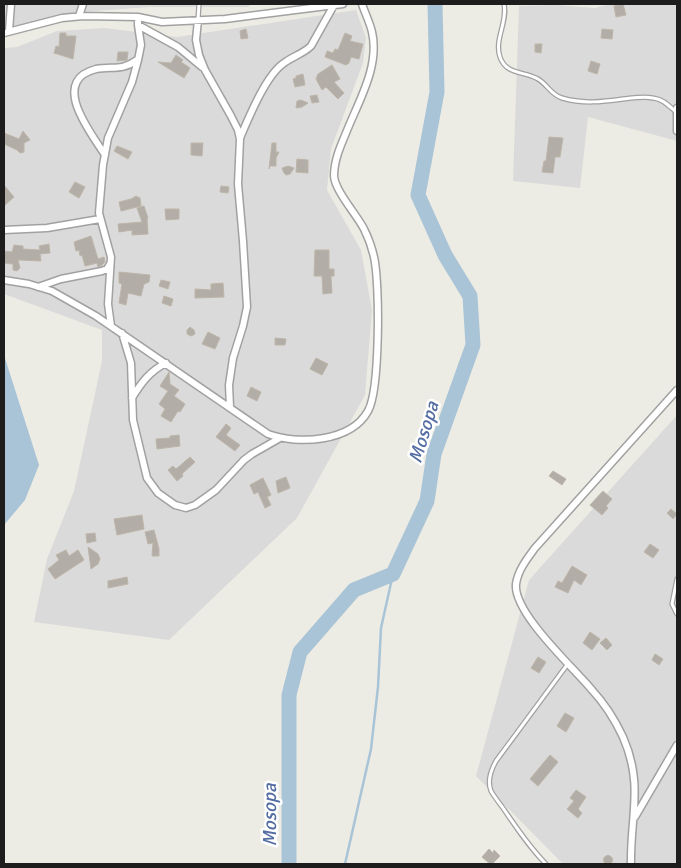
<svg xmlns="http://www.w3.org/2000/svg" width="681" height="868" viewBox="0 0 681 868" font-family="Signika,sans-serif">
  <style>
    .residential { fill: #dbdada }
    .water { fill: #a9c4d6 }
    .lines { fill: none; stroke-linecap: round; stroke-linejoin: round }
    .stream { stroke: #a9c4d6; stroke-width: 2.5 }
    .river { stroke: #a9c4d6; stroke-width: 15 }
    .building { fill: #b2aea7; stroke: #bdb5a8 }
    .service-casing { stroke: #a1a1a1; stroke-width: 5.5 }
    .minor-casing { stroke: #a1a1a1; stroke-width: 9 }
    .service { stroke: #fff; stroke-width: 3 }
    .minor { stroke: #fff; stroke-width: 6 }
    .labels { text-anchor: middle; stroke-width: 5; stroke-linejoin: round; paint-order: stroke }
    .water-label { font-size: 19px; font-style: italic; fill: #546da2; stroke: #fff }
  </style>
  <rect width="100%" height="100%" fill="#edece4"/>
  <path class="residential" d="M4,4H252L248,7H150L93,11L27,24L4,31Z
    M610,4H677V141L588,117L580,188L513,181L519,6L557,5L595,8Z
    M356,10L366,38L363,63L331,149L327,190L361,250L372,310L365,395L297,518L169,640L34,622L47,559L74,491L102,361V330L4,294V48L17,47L57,31L105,28L177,37Z
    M677,415V864H563L476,776L529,580Z"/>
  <path class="water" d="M4,355L39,465L25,500L4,525Z"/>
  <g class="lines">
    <path class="stream" d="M345,864L371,749L378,687L381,628L393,574"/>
    <path class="river" d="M289,864V695L300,652L354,590L393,574L427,501L434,454L473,345L470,296L445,255L418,195L437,92L435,4"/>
  </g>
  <path class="building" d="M623,4L626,15L616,17L614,6Z
    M246,29L248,38L241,39L240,31Z
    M602,29L613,30L612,39L601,38Z
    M60,33H66V36H76L73,59L54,53L56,46L59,47Z
    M345,33L352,36L350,41L363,44L359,59L351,57L349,63L346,65L325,57L327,51L333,53L335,49L338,50Z
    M535,44H542L541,53L535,52Z
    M118,52H128L127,60L117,61Z
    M176,55L183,60L181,62L190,68L184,78L158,62L171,63Z
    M591,61L600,64L597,74L588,71Z
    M332,65L340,79L334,82L344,93L338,99L326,87L322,90L316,79L318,74Z
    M303,74L305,85L295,87L293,79L296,78V76Z
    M317,95L319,102L312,103L310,96Z
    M301,100L308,103L302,107L296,108L297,101Z
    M23,131L30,140L24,143V152L20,153L17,150L4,144V133L19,139Z
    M549,137L563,138L560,157H555L553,173L542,172L544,161H546Z
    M191,143H203L202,156L191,155Z
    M272,143H276V152H279L276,158V166H270L269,169Z
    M117,146L132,152L128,159L114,151Z
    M297,159L308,160V173L296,172Z
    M288,166L294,168L290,174L286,175L284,173L282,168Z
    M75,182L85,187L79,198L69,192Z
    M4,185L14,197L4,206Z
    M221,186L229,187L228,193L220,192Z
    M136,196L140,198L141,206L121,211L119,202L131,199Z
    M144,206L148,218H147L148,234L132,235V230L119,232L118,224L142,222L137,208Z
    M165,209H179V219L166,220Z
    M91,236L98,259L104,257L105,262L101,266L98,267L97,263L85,266L82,255L80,256L79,250L76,251L74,242Z
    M49,244L50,253L40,254L41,261L18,260L20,268L17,271L13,270V264L4,263V251L12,252L14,245L23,246V249L40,250L39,246Z
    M315,250H329V269H334V276H331L332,293L323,294L322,276H314Z
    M119,272L150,275L149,282L144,284L141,296L128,293L126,305L119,303L122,284L119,283Z
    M161,280L170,282L168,289L159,286Z
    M223,283L224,297L195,298V289L211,290V284Z
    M164,296L173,299L171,306L162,303Z
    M190,327L194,330L195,334L191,336L187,334V330Z
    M208,332L220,338L215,349L202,344Z
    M275,338L286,339L285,345H275Z
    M316,358L328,364L322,375L310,369Z
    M169,372L170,384L179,390L174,396L185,404L180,412L178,411L171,422L161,416L165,409L159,404L168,391L160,386Z
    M251,387L261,392L257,401L247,396Z
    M226,424L231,428L226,435L240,445L235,451L216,437Z
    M179,435L180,446L157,449L156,439L170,438V436Z
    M190,457L195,462L182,474L183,476L177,481L168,470L173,466L176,469Z
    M553,471L566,479L562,485L549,476Z
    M286,477L290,488L278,493L276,481Z
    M263,478L271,495L267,497L271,505L265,508L258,492L254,494L250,485Z
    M603,491L612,499L606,506L608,508L602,515L590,505Z
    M671,509L677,514L673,519L667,513Z
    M142,515L144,529L117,535L114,519Z
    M154,530L159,549V556H152L153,543L148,544L145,532Z
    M95,533L96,541L87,543L86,534Z
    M650,544L659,550L653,558L644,552Z
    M88,547L98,554L100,559L98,564L91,569Z
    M66,550L69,556L78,550L84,560L55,579L48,569L59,560L56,555Z
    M572,566L587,575L581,585L574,580L568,593L555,587L558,581L562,583Z
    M127,577L128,584L108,588V581Z
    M590,632L600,639L592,650L583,643Z
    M606,638L612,645L607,650L600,643Z
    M655,654L663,659L659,665L652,660Z
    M538,657L546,662L539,673L531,668Z
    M565,713L574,718L566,732L557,726Z
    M550,755L558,762L538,786L530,779Z
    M576,790L586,797L578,809L582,813L578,818L567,809L574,801L570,798Z
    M489,849L493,853L494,850L500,856L492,864H490L482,857Z
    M603.5 860a4.5 4.5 0 1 1 9 0a4.5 4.5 0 1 1-9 0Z"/>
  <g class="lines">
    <g class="service-casing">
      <path id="service" d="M504,4C508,22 494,39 500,57C506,75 524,71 538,79C547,84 551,95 562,98C582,104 602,102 623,99C633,98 643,96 653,98C663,99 669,106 676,112
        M198,20L199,4
        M677,579L672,604L677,614
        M546,864C530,848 518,830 505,811C501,805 495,798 491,791C487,781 491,770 496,761L567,665"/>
    </g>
    <g class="minor-casing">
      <path id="minor" d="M79,16L83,4
        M198,20L196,40L199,55L205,70L231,116L238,130L240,139L238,184L243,241L247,307L243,326L233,358L229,385L230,407
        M138,22V25L178,47L202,67
        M9,31L11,4
        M4,33L62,18L83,16L138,17L162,22L225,19L343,4
        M677,108V131
        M240,138C249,117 266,75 284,63C293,56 303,54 311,46L334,5
        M105,155C91,133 49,81 96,69C113,66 122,71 137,60
        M4,230L47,228L100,219
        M4,280L29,284L52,291L96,316L268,434C298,445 351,442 368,411C380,390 380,283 374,257C372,248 368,237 364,229C357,215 335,191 334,176C334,161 340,147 346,133C358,102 380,67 372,32C370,23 365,13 362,4
        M38,287L61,279L102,271L107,269L110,264
        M111,326L108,304L111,257L99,213L103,165L108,138L132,82L138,60L141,45L138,25
        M122,333L131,363L133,420L147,478L158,493L175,505L186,508L195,505L216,490L244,460L252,454L280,438
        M132,398C141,383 150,371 166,363
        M635,817L677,745
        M631,864C630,817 644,785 623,737C615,720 605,704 592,690C574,668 513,613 516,584C518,570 527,559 535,548L677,390"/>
    </g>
    <use href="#service" class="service"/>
    <use href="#minor" class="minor"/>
  </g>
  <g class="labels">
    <g class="water-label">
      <text transform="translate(423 432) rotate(-73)" y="7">Mosopa</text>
      <text transform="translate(269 815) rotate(-90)" y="7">Mosopa</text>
    </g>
  </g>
  <rect width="681" height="868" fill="none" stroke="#1d1d1d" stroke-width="10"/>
</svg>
